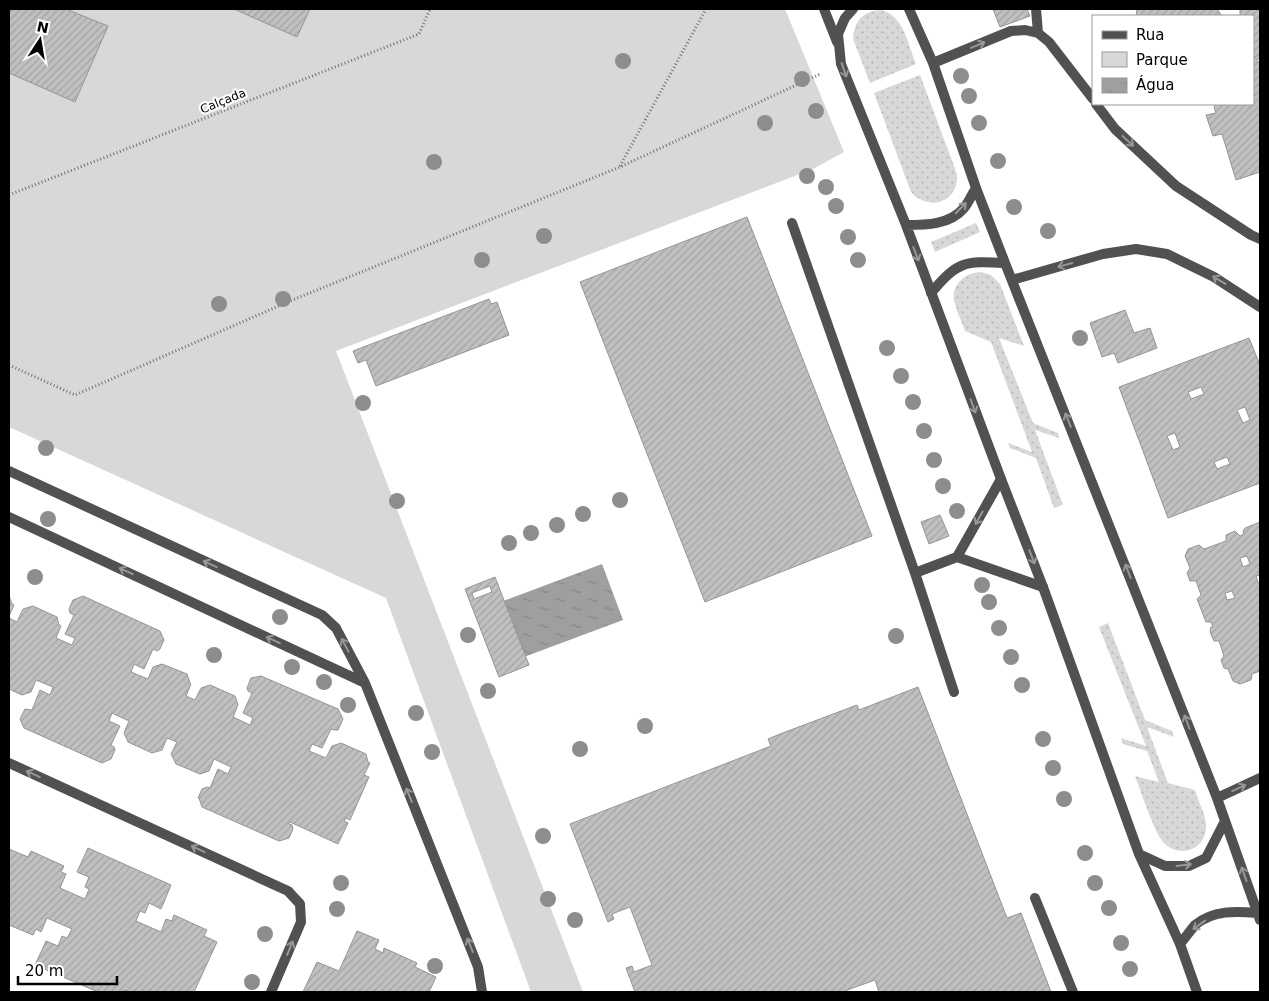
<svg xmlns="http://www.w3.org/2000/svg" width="1269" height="1001" viewBox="0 0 1269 1001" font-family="'DejaVu Sans',sans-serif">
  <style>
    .grass { fill: url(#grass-dots) }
    .park { fill: #d8d8d8 }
    .water { fill: url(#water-ripples) }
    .building { fill: url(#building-hatch); stroke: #959595; fill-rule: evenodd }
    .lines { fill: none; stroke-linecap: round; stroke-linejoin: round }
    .path { stroke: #737373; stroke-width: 3; stroke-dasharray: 1 2.5; stroke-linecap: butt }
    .lane { stroke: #515151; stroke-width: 10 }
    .street { stroke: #515151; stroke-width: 10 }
    .tree { fill: #8d8d8d }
    .oneway { stroke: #979797 }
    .labels { text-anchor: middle; stroke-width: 4; stroke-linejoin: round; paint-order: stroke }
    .street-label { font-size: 12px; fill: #000; stroke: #fff }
  </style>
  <defs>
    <pattern id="grass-dots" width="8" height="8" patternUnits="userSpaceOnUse" patternTransform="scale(1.25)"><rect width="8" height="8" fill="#d8d8d8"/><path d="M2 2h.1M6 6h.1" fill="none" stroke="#b8b8b8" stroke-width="1.8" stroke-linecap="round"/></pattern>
    <pattern id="water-ripples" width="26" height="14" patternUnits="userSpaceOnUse" patternTransform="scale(1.25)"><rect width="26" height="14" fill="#9f9f9f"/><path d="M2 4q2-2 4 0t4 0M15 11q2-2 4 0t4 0" fill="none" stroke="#878787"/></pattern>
    <pattern id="building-hatch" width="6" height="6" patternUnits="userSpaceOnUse" patternTransform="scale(1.25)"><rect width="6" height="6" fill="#c0c0c0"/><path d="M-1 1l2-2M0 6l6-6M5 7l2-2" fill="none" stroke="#a3a3a3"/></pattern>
  </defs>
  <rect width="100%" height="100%" fill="#fff"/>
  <path class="grass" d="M881,10C904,15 908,45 916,64L870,83L853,39C854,21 863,11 881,10Z
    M920,75L957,174C959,202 929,212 911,192L874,93Z
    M976,223L980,232L935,252L931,242Z
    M980,272L991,275L1000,284L1024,346L999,338L1033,423L1058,433L1059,438L1035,430L1063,505L1054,508L1036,458L1010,448L1008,443L1032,452L991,342L965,331C962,322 957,313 955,304C949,287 964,273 980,272Z
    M1108,623L1145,720L1172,731L1174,737L1147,727L1168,783L1195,790C1198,801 1205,813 1206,824C1208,848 1181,860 1164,843C1154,833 1141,791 1135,776L1159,782L1147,751L1123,744L1121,738L1146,746L1099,627Z"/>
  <path class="park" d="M9,9H785L844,152L813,169L336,351L583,992H531L386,598L9,427Z"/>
  <path class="water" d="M602,564L623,620L524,657L503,601Z"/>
  <path class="building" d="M9,9H66L108,26L75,102L9,73Z
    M234,9H310L297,37Z
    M993,9H1027L1030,16L1000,27Z
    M1137,9H1217L1222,16H1136Z
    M1240,9H1260V59H1257V61L1260,63V172L1236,180L1222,134L1213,136L1206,115L1216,113L1214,107L1216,104H1253V16H1240Z
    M747,217L872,536L705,602L580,282Z
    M489,299L491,304L497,302L509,335L376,386L366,360L358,363L353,351Z
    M1125,310L1134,333L1150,328L1157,348L1118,363L1114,353L1102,357L1090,323Z
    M1249,338L1260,365V483L1168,518L1119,387ZM1201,387L1204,394L1191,399L1188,392ZM1245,407L1250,420L1243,423L1237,410ZM1175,433L1180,447L1173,450L1167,436ZM1227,457L1230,464L1217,469L1214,462Z
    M940,515L949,536L929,544L921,522Z
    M1260,522V575L1256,576L1258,583L1260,582V671L1252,674L1251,680L1240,684L1233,681L1228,669L1224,668L1221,660L1224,656L1219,641H1214L1210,632L1211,627H1213L1211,622H1206L1197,599L1201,595L1196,581H1190L1187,573L1190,568L1185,556L1188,549L1199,545L1204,549L1226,541V535L1235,531L1240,536L1244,534L1243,531L1245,528ZM1247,556L1250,564L1243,567L1240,558ZM1232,591L1235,598L1227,600L1225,593Z
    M495,577L529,665L499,677L465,589ZM490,586L492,592L474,599L472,593Z
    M9,596L12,604L14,605L9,616Z
    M83,596L160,631L164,640L160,649L157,651L153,649L144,669L134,664L131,672L148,679L153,667L162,664L187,674L190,683L191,684L186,696L195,700L201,688L210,685L235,696L238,705L233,717L250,725L253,718L243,713L252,693L248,691L247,688L251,678L261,676L338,709L343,719L338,730H335L331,729L322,748L312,744L309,751L326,758L332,746L341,743L366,754L368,762L370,763L364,775L369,777L350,820L346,818L344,821L348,823L338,844L290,822L289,824L292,825L293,829L289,838L279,841L202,807L199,798H198L202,789L207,787L210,788L218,769L228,774L231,767L214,759L209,771L200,774L176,764L171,754L177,742L167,738L162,750L152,753L128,742L124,733L129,721L112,713L109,721L120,726L111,745L114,747L115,750L111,759L102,763L24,728L20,719L25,709L32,710L40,690L50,695L53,687L36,680L31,692L22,695L9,689V618L17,622L23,609L33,606L57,617L59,625L61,626L56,638L72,645L75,638L65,634L74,615L70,613L69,609L73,600Z
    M918,687L1007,918L1021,913L1051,992H879L875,980L842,992H635L626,968L632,966L634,972L652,965L630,907L612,914L614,919L608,922L570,824L771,746L768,739L780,734L857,705L859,710Z
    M88,848L171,885L161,909L149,903L145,913L140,911L136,921L161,932L166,919L172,921L174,915L207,930L204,936L217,942L194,992H129L124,990V992H98L35,965L46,941L58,946L62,936L67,938L72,929L47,918L41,932L36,929L33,935L9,925V849L28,857L31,851L64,866L61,872L66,874L60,888L85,899L89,889L85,887L89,877L77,872Z
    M357,931L379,940L375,949L383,953L384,948L417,963L415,967L436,977L429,992H303L317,962L339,971Z"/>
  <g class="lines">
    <path class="path" d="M620,166L706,9
      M9,195L419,34L430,9
      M9,365L75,395L290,301L620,167L820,74"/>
    <path class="lane" d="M792,223L915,573L954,692
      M957,557L1001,479
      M915,573L957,557L1043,587
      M1035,898L1073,992"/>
    <path class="street" d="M824,9L837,42
      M853,9L845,18L838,34L841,64L906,225L1001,479L1043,587L1139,854L1180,944L1197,992
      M909,9L933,63L976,188L1005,263L1217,798L1260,920
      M1036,9L1038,33
      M933,63L1011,31L1025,30L1038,33L1049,42L1093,99
      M1096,104L1115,129L1176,186L1251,235L1260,239
      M906,225C925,225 950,225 964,208C969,202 972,194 976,188
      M1012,280L1103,254L1136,249L1167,254L1214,277L1260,307
      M931,293C958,261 964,261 1005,263
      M9,471L322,615L336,628L365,683L478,967L482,992
      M9,517L365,683
      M9,763L288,891L300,904L301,922L271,992
      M1217,798L1260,778
      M1139,854L1165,866H1189L1206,858L1225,821
      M1180,944C1185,938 1190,931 1195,925C1213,910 1236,911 1257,913"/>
  </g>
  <g class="tree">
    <circle cx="623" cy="61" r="8"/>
    <circle cx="961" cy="76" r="8"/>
    <circle cx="802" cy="79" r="8"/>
    <circle cx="969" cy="96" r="8"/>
    <circle cx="816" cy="111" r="8"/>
    <circle cx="765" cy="123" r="8"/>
    <circle cx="979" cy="123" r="8"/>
    <circle cx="998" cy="161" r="8"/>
    <circle cx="434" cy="162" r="8"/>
    <circle cx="807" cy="176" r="8"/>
    <circle cx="826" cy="187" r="8"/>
    <circle cx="836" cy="206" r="8"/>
    <circle cx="1014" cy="207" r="8"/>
    <circle cx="1048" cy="231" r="8"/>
    <circle cx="544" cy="236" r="8"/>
    <circle cx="848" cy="237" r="8"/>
    <circle cx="482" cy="260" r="8"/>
    <circle cx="858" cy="260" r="8"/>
    <circle cx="283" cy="299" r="8"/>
    <circle cx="219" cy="304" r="8"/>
    <circle cx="1080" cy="338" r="8"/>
    <circle cx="887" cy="348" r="8"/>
    <circle cx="901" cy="376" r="8"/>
    <circle cx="913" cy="402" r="8"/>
    <circle cx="363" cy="403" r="8"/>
    <circle cx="924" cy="431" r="8"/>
    <circle cx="46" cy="448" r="8"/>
    <circle cx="934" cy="460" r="8"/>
    <circle cx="943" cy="486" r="8"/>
    <circle cx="620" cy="500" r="8"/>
    <circle cx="397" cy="501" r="8"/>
    <circle cx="957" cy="511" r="8"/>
    <circle cx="583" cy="514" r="8"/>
    <circle cx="48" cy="519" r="8"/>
    <circle cx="557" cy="525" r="8"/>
    <circle cx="531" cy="533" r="8"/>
    <circle cx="509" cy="543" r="8"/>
    <circle cx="35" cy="577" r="8"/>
    <circle cx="982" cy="585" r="8"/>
    <circle cx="989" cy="602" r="8"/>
    <circle cx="280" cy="617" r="8"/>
    <circle cx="999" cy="628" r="8"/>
    <circle cx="468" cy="635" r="8"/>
    <circle cx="896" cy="636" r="8"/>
    <circle cx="214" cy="655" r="8"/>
    <circle cx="1011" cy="657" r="8"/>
    <circle cx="292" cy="667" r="8"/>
    <circle cx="324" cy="682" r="8"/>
    <circle cx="1022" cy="685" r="8"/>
    <circle cx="488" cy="691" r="8"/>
    <circle cx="348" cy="705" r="8"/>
    <circle cx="416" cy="713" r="8"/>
    <circle cx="645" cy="726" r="8"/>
    <circle cx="1043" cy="739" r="8"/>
    <circle cx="580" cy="749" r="8"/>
    <circle cx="432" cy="752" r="8"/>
    <circle cx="1053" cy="768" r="8"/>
    <circle cx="1064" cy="799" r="8"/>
    <circle cx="543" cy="836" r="8"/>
    <circle cx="1085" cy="853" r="8"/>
    <circle cx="341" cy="883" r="8"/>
    <circle cx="1095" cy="883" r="8"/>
    <circle cx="548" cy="899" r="8"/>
    <circle cx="1109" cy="908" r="8"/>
    <circle cx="337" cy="909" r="8"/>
    <circle cx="575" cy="920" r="8"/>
    <circle cx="265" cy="934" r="8"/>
    <circle cx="1121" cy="943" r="8"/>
    <circle cx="435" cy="966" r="8"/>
    <circle cx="1130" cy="969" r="8"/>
    <circle cx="252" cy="982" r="8"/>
  </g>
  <defs><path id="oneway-shaft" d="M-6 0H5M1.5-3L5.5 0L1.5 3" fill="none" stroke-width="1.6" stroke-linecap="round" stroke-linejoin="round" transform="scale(1.25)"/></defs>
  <g class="oneway">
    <use href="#oneway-shaft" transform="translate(978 45) rotate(-22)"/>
    <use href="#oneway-shaft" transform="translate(844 70) rotate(71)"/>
    <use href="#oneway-shaft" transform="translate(1128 141) rotate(43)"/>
    <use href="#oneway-shaft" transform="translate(961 208) rotate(-45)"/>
    <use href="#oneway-shaft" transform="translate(916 254) rotate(69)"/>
    <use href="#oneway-shaft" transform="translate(1065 265) rotate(165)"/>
    <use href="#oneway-shaft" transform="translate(1219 280) rotate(-149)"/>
    <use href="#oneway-shaft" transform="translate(973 406) rotate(70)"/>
    <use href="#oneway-shaft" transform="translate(1068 420) rotate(-112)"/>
    <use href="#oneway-shaft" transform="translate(979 518) rotate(120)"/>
    <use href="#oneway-shaft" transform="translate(1032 557) rotate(69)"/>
    <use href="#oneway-shaft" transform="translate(210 564) rotate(-155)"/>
    <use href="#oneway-shaft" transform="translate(126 571) rotate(-155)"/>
    <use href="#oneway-shaft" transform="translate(1128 571) rotate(-111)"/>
    <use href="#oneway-shaft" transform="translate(273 640) rotate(-155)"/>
    <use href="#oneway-shaft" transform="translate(345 645) rotate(-118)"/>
    <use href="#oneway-shaft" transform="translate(1187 722) rotate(-111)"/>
    <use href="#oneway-shaft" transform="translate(33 774) rotate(-156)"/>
    <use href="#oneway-shaft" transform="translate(1239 788) rotate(-25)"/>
    <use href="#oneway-shaft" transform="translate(409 795) rotate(-112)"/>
    <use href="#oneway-shaft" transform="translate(198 849) rotate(-155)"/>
    <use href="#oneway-shaft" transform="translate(1184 865) rotate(-7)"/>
    <use href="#oneway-shaft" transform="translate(1244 874) rotate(-109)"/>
    <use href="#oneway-shaft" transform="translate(1199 925) rotate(144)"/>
    <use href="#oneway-shaft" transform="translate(470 945) rotate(-112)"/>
    <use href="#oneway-shaft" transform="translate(290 948) rotate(-68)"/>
  </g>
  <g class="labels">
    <g class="street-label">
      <text transform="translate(223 101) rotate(-22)" y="4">Calçada</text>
    </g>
  </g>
  <rect width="1269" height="1001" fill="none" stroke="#000000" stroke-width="20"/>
  <rect x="1092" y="15" width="162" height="90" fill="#ffffff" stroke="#999999"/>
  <rect x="1102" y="31" width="25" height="8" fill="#515151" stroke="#999999"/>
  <text x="1136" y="40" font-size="15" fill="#000000">Rua</text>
  <rect x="1102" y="52" width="25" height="15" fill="#d8d8d8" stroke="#999999"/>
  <text x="1136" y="65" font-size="15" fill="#000000">Parque</text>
  <rect x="1102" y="78" width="25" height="15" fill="url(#water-ripples)" stroke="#999999"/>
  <text x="1136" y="90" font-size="15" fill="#000000">Água</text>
  <g transform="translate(40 40) rotate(12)" stroke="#ffffff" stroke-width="4" paint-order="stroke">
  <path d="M0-4L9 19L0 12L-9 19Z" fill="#000000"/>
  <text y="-8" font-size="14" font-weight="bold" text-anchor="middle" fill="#000000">N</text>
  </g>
  <path d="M18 976v8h99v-8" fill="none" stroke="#000000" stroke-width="2.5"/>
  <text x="25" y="976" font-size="15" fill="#000000" stroke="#ffffff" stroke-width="4" paint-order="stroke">20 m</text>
</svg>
